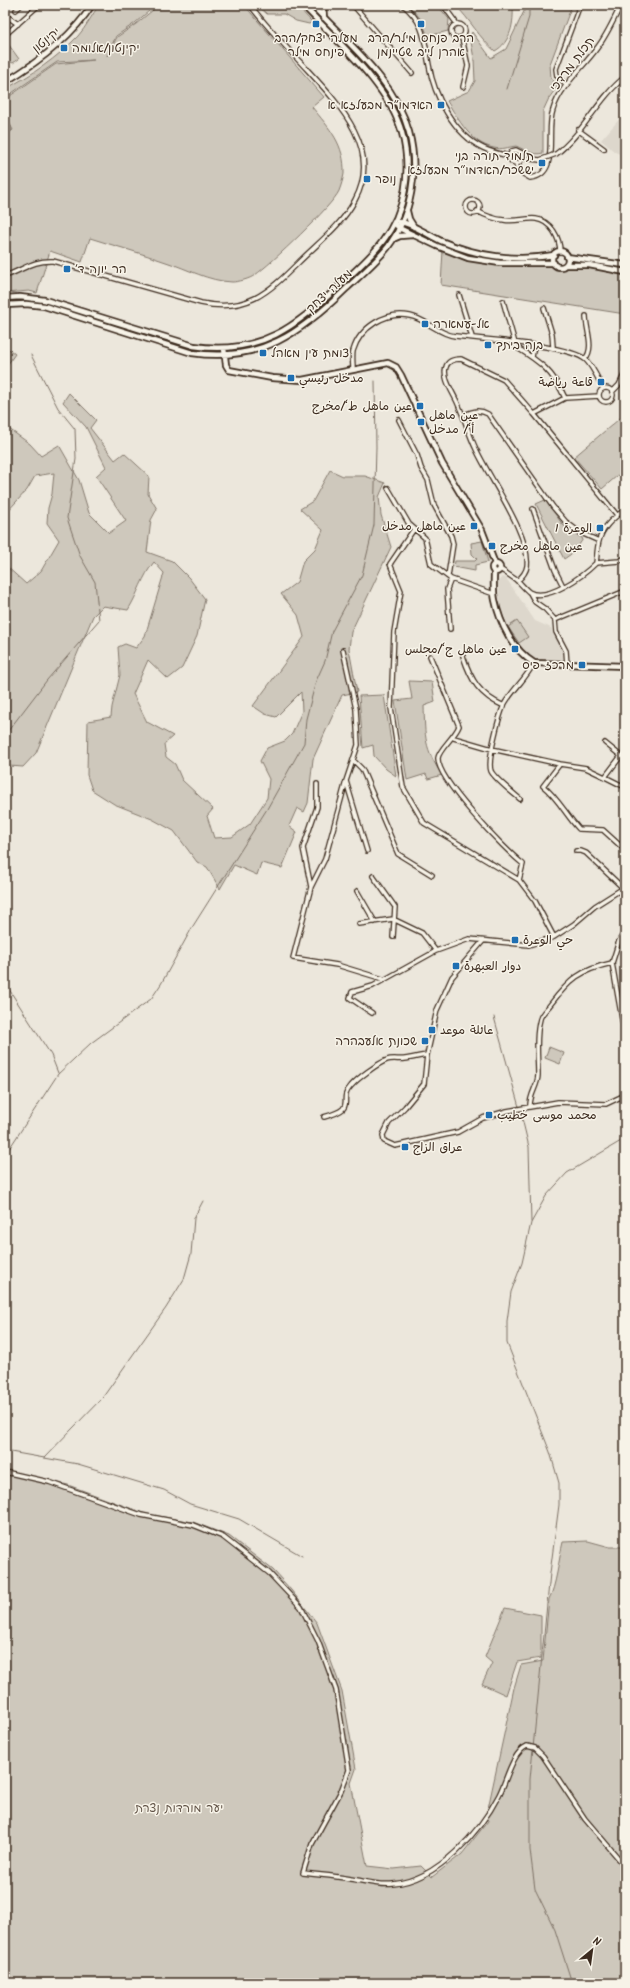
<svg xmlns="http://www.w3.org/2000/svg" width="630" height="1988" viewBox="0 0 630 1988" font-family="Kalam,'Playpen Sans Arabic','Playpen Sans Hebrew',sans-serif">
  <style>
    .built { fill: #ddd7cc }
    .green { fill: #cec8bc; stroke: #84796d; fill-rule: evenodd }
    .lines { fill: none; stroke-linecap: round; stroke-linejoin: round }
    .stream { stroke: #7c7064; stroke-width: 1 }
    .minor-casing { stroke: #3b2a1e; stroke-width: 6 }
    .tertiary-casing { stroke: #3b2a1e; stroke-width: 8 }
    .minor { stroke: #f7f3e8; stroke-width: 3.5 }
    .tertiary { stroke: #f7f3e8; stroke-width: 4.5 }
    .minor-bridge-casing { stroke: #3b2a1e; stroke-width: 6; stroke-linecap: butt }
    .minor-bridge { stroke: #f7f3e8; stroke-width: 3.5 }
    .poi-dot { fill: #1f6fb2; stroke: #f7f3e8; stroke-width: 1.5 }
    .labels { text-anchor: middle; stroke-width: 3; stroke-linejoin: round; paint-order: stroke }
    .poi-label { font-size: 12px; fill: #3b2a1e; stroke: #f7f3e8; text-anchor: start }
    .street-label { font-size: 12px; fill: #3b2a1e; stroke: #f7f3e8 }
    .park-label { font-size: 12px; fill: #605246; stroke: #f7f3e8 }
  </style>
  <rect width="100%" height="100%" fill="#ece7dc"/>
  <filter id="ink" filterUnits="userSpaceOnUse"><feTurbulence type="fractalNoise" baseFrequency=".025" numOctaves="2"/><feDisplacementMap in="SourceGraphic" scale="8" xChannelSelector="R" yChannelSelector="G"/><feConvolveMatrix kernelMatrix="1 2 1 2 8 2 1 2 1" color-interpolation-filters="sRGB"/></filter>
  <g filter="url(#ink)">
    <path class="built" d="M623,115L625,116V156L615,152L601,140Z
      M502,577L506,578L535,621L551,628L561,645L563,658L561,662L535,659L521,649L512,635L500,605L498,582Z"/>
    <path class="green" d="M99,5H109L115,10L119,5H156L135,23L116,36L107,56L117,37L136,24L159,5H244L324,97L312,107C329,128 345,144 344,174C343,179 341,186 339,191C333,205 270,265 255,275C250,279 238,282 232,282C208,281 188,269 166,262C141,253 115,246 90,238L82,262L50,251L37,293L29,291L5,293V136L13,130L9,122L8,114V122L12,130L5,135V89C32,75 57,58 78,36C86,27 92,15 99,5ZM94,60L56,64L7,98L8,111L6,97L57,62Z
      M257,5H296L312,22L309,24L296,21L284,14H267Z
      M408,5H437L449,19L448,31L428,36L420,18Z
      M455,5H513C514,23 511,42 495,51C479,38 470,19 455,5Z
      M527,5H572L550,64L551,78L557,87L549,98L543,111V153C532,156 526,150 516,146C508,147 502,150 494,148C471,144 458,119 447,101L469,91L475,81L474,59L470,36L472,32L491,58L506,49Z
      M6,41L19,59L13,63L7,60L5,57Z
      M443,250L470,259L523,266L572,263L625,276V314L441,285Z
      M5,346L15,354L5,368Z
      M69,393L96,420L90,428L115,460L124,453L149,476L148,494L157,509L151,520L147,552L172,561L189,578L205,599L197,636L182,668L168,679L148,660L133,694L147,722L173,736L164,744L166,757L175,764L182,780L213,809L207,816L214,838L232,837L250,824L267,798L269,779L260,761L267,748L285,741L292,734L302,711L301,692L276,717L265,714L253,706L304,637L298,615L281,594L297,582L303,561L315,549L323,530L300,509L313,501L330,470L343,476H365L385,483L379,497L381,515L391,547L351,632L349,649L357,692L342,695L313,759L308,803L304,812L297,808L289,826L297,832L282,868L261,863L257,875L234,865L220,889L207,867L197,862L174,831L152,819L114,804L92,790L87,775L88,721L111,717L112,707L120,675L118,647L125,644L136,648L145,636L164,573L154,562C142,577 138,594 128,610L103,606L93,616L36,753L23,767L9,766L5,772V565L26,584L41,571L59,540L47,523L48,508L52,494L54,473L35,476L27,490L5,514V426L30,444L41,456L59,445L79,480L89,513L109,533L126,521L96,476L106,467L86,427L63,402Z
      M625,414V469L602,489L574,457Z
      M545,500L563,525L583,539L574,552L564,559L536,504Z
      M482,541L488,562L475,565V571L454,567L455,561H475L477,559L472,554L471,543Z
      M517,621L528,637L519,643L508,627Z
      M409,681L432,682L435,702L424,706C425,737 424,748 442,775L428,779L426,774L407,780L395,701L412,699Z
      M384,695L396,776L386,769L374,756L373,745L363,748L359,696Z
      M549,1047L564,1053L560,1064L545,1058Z
      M5,1470L68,1485L146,1514L193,1522L229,1536L273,1570L291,1590L317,1623L342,1691L356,1769L351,1783L367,1866L394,1869L421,1866L432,1877L462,1854L488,1821L487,1813L514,1688L521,1665L543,1661L549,1599C556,1587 559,1558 563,1542L588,1541L610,1547H625V1983H5Z
      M505,1608L541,1615V1658L517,1662L506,1695L482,1684L492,1663L485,1657Z"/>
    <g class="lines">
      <path class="stream" d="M507,89L529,17V5
        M5,735L47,680L99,620L95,582L80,556L67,518L76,459L75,429L58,408L31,355
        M5,983L51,1055L58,1073
        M494,1017L519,1107
        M520,1110L529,1147L531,1222
        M5,1155L58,1074L91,1043L151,999L161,984L193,926L267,809L304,743L306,719L316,681L325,661L332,631L362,575L374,525L376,447L375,381
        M5,1451L78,1464L164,1490L190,1504L239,1519L302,1556
        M44,1458L103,1397L166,1308L184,1279L191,1254L194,1218L203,1201
        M572,1983L555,1930L535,1889L530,1850V1779L550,1573L559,1505V1483L550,1452L507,1343V1321L511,1292L522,1263L531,1223L546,1196L567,1173L621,1141L625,1137"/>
      <g class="minor-casing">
        <path id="minor" d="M353,5L412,73
          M403,5C425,23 424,39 429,65C434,96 454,134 483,148C491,152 500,154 509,156
          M443,5L457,24
          M16,10L21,5
          M307,10L317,5
          M5,15L18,24
          M451 31a7 7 0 1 1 14 0a7 7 0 1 1-14 0Z
          M5,35L39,5
          M462,38L468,66L463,87
          M567,86L557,76L556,69L580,5
          M578,130L604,149
          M556,154C583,134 598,98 625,77
          M509,156L512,151L516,150L522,153L523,158
          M509,156C510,161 513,164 519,163L523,158
          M523,158L540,160
          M516,163L518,171L530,178C561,175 545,132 553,110C560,86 583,68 597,48C607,35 614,19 621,5
          M466 207a7 7 0 1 1 14 0a7 7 0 1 1-14 0Z
          M477,211C486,216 494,219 504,220C515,222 525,218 536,219C551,221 560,238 560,252
          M5,276C23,270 33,260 53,261L201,303C246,313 268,293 298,263C318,243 342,225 355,200C384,147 335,100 302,64C284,45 266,26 250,5
          M459,295L472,337
          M503,301L516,347C540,362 553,371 565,398
          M544,308L552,334L553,347
          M532,357L534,346
          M585,359C595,348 586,330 586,316
          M353,369C353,364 352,357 353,351C360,327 386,311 410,316C426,319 438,334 455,336C479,339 571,345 586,360C593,367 598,379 603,388
          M599 395a7 7 0 1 1 14 0a7 7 0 1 1-14 0Z
          M612,392L619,385L625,373
          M534,414L565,398L599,396
          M464,415C473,411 479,409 488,414L553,507L566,522L579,532L599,541
          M399,420L417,455L421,468L428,480L434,505L451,536L453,544L448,576
          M388,488L409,524L425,538L431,564L451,579L494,594
          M533,509L555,570L563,586
          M414,529L390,564L401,591L394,632L391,708L403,787L424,823L519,880L535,901L554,937
          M596,563L619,561L625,558
          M500,569C506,573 512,577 518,581C522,585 525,589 529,592C547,603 584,575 596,563C597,556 597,548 599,541C602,528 614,517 625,510
          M517,581C522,577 526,573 527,566C531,536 489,478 476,449C469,435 465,419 458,404C454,394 442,378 446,367C448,360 455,359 461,359L504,380L534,414L617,515
          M530,593L535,602L545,609L555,620L556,632L566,651L567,665
          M555,620L625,591
          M450,629L447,589L451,579
          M430,656L459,726C455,737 439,749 438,758C437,780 505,850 523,864L519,880
          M463,656C471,680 479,695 504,706
          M454,738L492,749L560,764
          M605,743L621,756L605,777L625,787
          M353,760L362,769L398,854L432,875
          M605,777L586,768L560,764L543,786C558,798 566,815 579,829L603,830L625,850
          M346,781L367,851
          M317,784V807L303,848L311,887L293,958L337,965L383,979
          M520,799C513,793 494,778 491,771C487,761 499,716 504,705C512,690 526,679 534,663
          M576,851H581L586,853L623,888
          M373,876L395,907L393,937
          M311,887L325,859L346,781L358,745L356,709L343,650
          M357,891L375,922
          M359,924L393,919L422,933L436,951
          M625,931L619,941L612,963L625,1036
          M483,941L452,977L437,1010L427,1055L424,1084L405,1107L389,1123L383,1135L384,1141L395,1146L458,1132L483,1118L507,1111L558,1102L606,1104L625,1095
          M372,1013L350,998L352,992L373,986L436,951L469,939L529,945L554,937L574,924L595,906L625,887
          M530,1107C529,1095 538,1086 538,1075C538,1057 535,1037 540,1019C541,1014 547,1009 550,1005C570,979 580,970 612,963
          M324,1117C360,1107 336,1102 351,1086C358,1078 377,1064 387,1060C392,1058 400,1060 405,1059C412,1058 420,1056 427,1055
          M5,1472L49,1482L141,1515L193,1525L223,1537L269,1573L301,1607L318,1641L336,1690L349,1770L341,1791L312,1844L303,1873C319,1875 335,1876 351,1879C365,1881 379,1886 393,1884C438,1880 480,1832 499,1795C507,1780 512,1753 527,1746L535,1748L543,1756L585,1819L625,1866"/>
      </g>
      <g class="tertiary-casing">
        <path id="tertiary" d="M323,5L324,18
          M5,82C37,63 72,37 92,5
          M407,211L409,219L414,227
          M399,222C410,222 430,236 441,241C476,256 516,262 554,255
          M394,223L399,228L437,246L468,258L500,263H554
          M393,239L400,236L413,235
          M552 259a8 8 0 1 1 16 0a8 8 0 1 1-16 0Z
          M567,257L625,265
          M566,265H589L625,272
          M5,298L20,297L45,300L194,346C259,356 298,326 342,283C356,270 371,257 382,242C406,211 412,170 402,133C389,85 336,41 303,5
          M5,305L26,304L44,306L192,353C260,363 301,333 347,288C361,275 376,262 388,247C412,214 419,171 409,132C395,80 347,43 312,5
          M224,348L226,365L229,370L272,378L302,380L388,363L396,367L401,375L442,463L482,530L495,564
          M492 568a4 4 0 1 1 8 0a4 4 0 1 1-8 0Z
          M494,572C494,581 493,591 495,600C500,624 513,650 534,663L625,666"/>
      </g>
      <use href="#minor" class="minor"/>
      <use href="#tertiary" class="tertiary"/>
      <g class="minor-bridge-casing">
        <path id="minor-bridge" d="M540,160L556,154"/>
      </g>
      <use href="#minor-bridge" class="minor-bridge"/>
    </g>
  </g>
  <g class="poi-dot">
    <rect x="312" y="20" width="8" height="8" rx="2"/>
    <rect x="417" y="20" width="8" height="8" rx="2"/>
    <rect x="60" y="44" width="8" height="8" rx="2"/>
    <rect x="437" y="101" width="8" height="8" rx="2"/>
    <rect x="538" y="159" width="8" height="8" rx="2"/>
    <rect x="363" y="175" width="8" height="8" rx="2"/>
    <rect x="63" y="265" width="8" height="8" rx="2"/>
    <rect x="421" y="320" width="8" height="8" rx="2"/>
    <rect x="484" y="341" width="8" height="8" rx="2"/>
    <rect x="259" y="349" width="8" height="8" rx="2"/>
    <rect x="287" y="374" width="8" height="8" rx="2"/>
    <rect x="597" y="378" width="8" height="8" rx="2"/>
    <rect x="416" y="402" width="8" height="8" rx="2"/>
    <rect x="417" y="418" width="8" height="8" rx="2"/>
    <rect x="470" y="522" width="8" height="8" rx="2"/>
    <rect x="596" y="524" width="8" height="8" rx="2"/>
    <rect x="488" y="542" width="8" height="8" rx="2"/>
    <rect x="511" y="645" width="8" height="8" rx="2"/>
    <rect x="578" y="661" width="8" height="8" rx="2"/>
    <rect x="511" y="936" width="8" height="8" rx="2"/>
    <rect x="452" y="962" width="8" height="8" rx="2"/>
    <rect x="428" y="1026" width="8" height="8" rx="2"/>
    <rect x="421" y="1037" width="8" height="8" rx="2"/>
    <rect x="485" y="1111" width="8" height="8" rx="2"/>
    <rect x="401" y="1143" width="8" height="8" rx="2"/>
  </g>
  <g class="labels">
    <g class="poi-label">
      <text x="316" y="42" text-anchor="middle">מעלה יצחק/הרב<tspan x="316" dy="14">פינחס מילר</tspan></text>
      <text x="421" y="42" text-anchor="middle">הרב פנחס מילר/הרב<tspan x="421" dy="14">אהרן לייב שטיינמן</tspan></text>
      <text x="72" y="52">יקינטון/אלומה</text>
      <text x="433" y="109" text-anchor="end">האדמו״ר מבעלזא א</text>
      <text x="534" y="160" text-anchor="end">תלמוד תורה בני<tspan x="534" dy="14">יששכר/האדמו״ר מבעלזא</tspan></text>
      <text x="375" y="183">נופר</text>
      <text x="75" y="273">הר יונה ד׳</text>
      <text x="433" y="328">אל-עמארה</text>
      <text x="496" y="349">בנה ביתך</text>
      <text x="271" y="357">צומת עין מאהל</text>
      <text x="299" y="382">مدخل رئيسي</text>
      <text x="593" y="386" text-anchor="end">قاعة رياضة</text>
      <text x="412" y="410" text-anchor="end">عين ماهل ط‘/مخرج</text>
      <text x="429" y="419">عين ماهل<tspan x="429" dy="14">أ‘/ مدخل</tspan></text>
      <text x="466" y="530" text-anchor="end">عين ماهل مدخل</text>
      <text x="592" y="532" text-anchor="end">الوعرة 1</text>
      <text x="500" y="550">عين ماهل مخرج</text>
      <text x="507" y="653" text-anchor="end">عين ماهل ج‘/مجلس</text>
      <text x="574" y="669" text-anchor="end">מרכז פיס</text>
      <text x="523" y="944">حي الوعرة</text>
      <text x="464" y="970">دوار العبهرة</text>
      <text x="440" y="1034">عائلة موعد</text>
      <text x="417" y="1045" text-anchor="end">שכונת אלעבהרה</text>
      <text x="497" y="1119">محمد موسى خطيب</text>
      <text x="413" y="1151">عراق الزاج</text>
    </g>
    <g class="street-label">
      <text transform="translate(46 40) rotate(-39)" y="4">יקינטון</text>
      <text transform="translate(572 64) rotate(-53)" y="4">תכלת מרדכי</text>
      <text transform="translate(329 291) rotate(-43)" y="4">מעלה יצחק</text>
    </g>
    <g class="park-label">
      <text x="179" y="1812">יער מורדות נצרת</text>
    </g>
  </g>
  <rect width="630" height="1988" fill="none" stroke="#f7f3e8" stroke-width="20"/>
  <rect x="10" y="10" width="610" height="1968" fill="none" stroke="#3b2a1e" stroke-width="1.5" filter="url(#ink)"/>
  <g transform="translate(592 1950) rotate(29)" stroke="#f7f3e8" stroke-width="3" paint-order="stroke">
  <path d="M0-3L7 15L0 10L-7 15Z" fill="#3b2a1e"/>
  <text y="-6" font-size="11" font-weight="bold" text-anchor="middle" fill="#3b2a1e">N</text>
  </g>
</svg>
